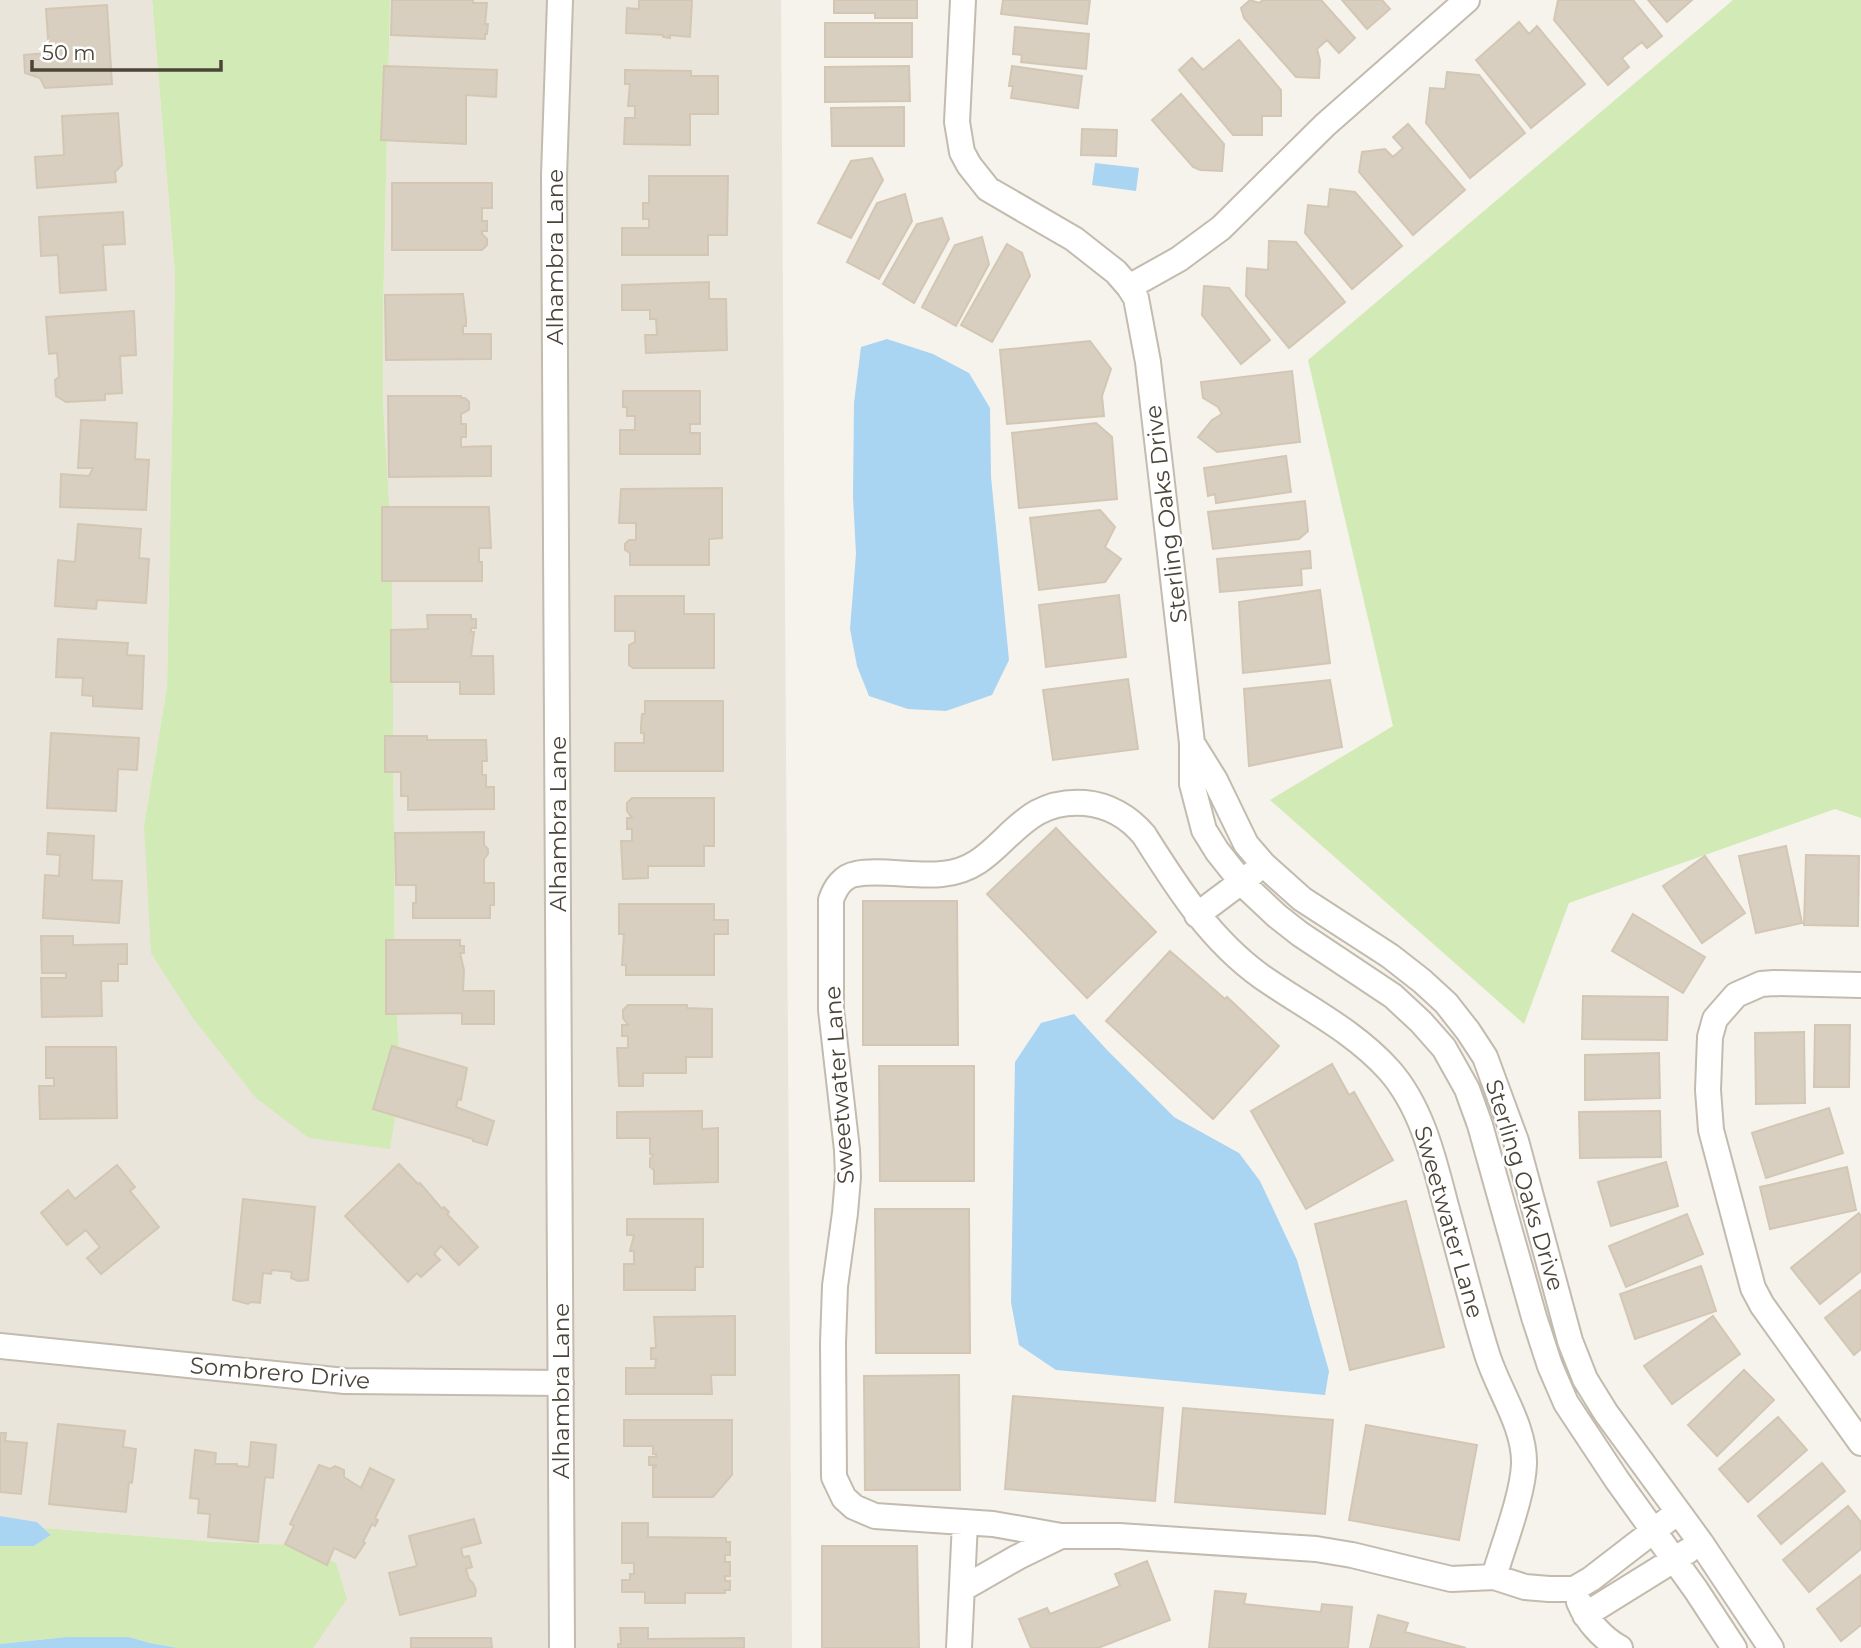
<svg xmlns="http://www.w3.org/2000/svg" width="1861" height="1648" viewBox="0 0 1861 1648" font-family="Montserrat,sans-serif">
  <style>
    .residential { fill: #eae5da }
    .green { fill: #d2eab5 }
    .water { fill: #a9d4f2 }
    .building { fill: #d8cfc1; stroke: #d3c7b4; stroke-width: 2 }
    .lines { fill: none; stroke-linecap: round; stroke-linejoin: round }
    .minor-casing { stroke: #c2bbae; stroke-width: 28 }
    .minor { stroke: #fff; stroke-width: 24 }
    .labels { text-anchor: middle; stroke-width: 5; stroke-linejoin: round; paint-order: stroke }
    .street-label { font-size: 23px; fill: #4b4439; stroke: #fff }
  </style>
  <rect width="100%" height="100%" fill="#f6f3ec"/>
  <path class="residential" d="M0,0H152L175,275L167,687L144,826L389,1149L401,1080L395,987L392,550L383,402V315L390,0H781L792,1648H313L322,1632L296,1545L216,1542L44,1528L37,1522L0,1516Z"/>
  <path class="green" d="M152,0H390L383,315V402L392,550L395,987L401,1080L390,1149L309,1138L256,1098L192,1017L151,953L144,826L167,687L175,275Z
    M1733,0H1861V818L1835,809L1569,903L1524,1024L1270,800L1393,726L1308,360Z
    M44,1528L216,1542L296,1545L336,1563L347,1599L313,1648H178L150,1643L129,1637H66L0,1644V1546H34L51,1535Z"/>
  <path class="water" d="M1095,163L1139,168L1136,191L1092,185Z
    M887,339L933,354L969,373L990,408L991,477L1009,660L992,695L946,711L908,709L869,696L857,666L850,629L856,554L853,497L854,403L861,347Z
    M1074,1014L1108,1051L1174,1117L1239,1153L1260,1181L1297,1260L1329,1371L1325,1395L1056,1370L1019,1345L1011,1302L1015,1062L1041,1023Z
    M0,1516L37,1522L51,1535L34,1546H0Z
    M66,1637H129L150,1643L178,1648H0V1644Z"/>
  <path class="building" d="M392,0H473V3H487L485,24H488L487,34H485V39L391,35Z
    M639,0H692L690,37L670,35V38L663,37V35L626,33L627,8L639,9Z
    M834,0H917V18H875V13H834Z
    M1003,0H1090L1087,24L1001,14Z
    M1250,0L1259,3L1263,0H1321L1355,38L1339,53L1327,40L1317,49L1320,60L1319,78L1296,77L1244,18L1241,8Z
    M1342,0H1382L1390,9L1367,29Z
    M1558,0H1633L1662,36L1647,48L1642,42L1622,58L1629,67L1608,85L1554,20Z
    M1648,0H1692L1667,22Z
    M107,5L112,84L45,88L40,78L25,73L24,55L49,53L46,9Z
    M1519,22L1529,34L1537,26L1585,84L1531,128L1476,60Z
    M825,23H912V57H825Z
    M1015,27L1089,34L1086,69L1021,62L1022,55L1013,54Z
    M1239,40L1281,90V116H1262V135H1233L1179,70L1192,58L1203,70Z
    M384,66L497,70L496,97L466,95V144L381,140Z
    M909,66L910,101L825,102V67Z
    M1012,66L1082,76L1078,108L1011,98L1013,86H1009Z
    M625,70L691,71V76H718V114H690V145L624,144L625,118H635V106H628L630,84H625Z
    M1447,72L1479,75L1525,133L1470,178L1426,123L1430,88L1445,89Z
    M1181,94L1224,144L1222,171L1200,170L1193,167L1152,120Z
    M904,107V146H832L831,108Z
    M118,113L122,165L115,172L116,182L37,188L35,157L64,155L62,116Z
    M1408,124L1465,190L1413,235L1359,172L1362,152L1385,149L1393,157L1403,148L1393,137Z
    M1082,129L1117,130L1116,156L1081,155Z
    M872,158L883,180L851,238L818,223L851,161Z
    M649,176H728L727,235H708V255H622V228H649V219H643V203H649Z
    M392,183H492V208H482V221H487V231H482V234L487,239V245L482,250H392Z
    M1330,189L1355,192L1402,246L1352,289L1305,233L1308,205L1328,207Z
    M905,194L912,221L879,279L847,262L877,203Z
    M123,212L125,244L103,245L106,290L60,293L58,255L41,256L39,217Z
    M942,218L949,239L914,303L883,284L917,224Z
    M982,237L989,264L956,326L922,307L955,245Z
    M1269,241L1296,242L1345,302L1289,348L1246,296L1247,268L1268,270Z
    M1007,244L1022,253L1030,276L992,342L961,325Z
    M709,282V299H726L727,350L646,353L645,335H657L656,319H650V310H622V285Z
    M1204,286L1229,288L1270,340L1241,364L1202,315Z
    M463,294L466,319V326H463V334H491V359L386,360L385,295Z
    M134,311L136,355L120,356L122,393L105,394V400L66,402L56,396L55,380L59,377L57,353L49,354L46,317Z
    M1090,341L1111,369L1102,396L1104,416L1007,424L1000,350Z
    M1292,371L1300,442L1217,452L1198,437L1212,420L1222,414L1218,407L1203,398L1201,382Z
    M623,391H700V424H690V433H700V454H620V430H635V416H627V407H623Z
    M388,396H461V398H465L469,402V410L461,414V424H466V437H461V447L491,446V476L389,477Z
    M81,420L137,423L135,459L149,460L146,510L60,507L61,474L89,476L93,468H78Z
    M1096,423L1112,437L1117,499L1019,508L1012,433Z
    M1286,456L1291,492L1216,503L1215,494L1208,496L1204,468Z
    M722,488V538L709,539V565H630V553L625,550V544L629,540H636V523H619L621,489Z
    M1305,501L1308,531L1299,539L1213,549L1208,512Z
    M382,507H489L491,548H479V562H482V581H382Z
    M1100,510L1115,527L1105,547L1121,559L1105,582L1039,590L1030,518Z
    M78,524L141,529L139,558L149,559L146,603L97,600L96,609L55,606L58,560L75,562Z
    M1310,551L1311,568L1301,569L1302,585L1220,592L1217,559Z
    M1320,590L1330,663L1243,673L1239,602Z
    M1119,595L1126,657L1046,667L1039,605Z
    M615,596H684V614H714V668H633L629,665V645L635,642V631H615Z
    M427,615H471V619H476V628H471V632H474L471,656H493L494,694H460V682H391V630L428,629Z
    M58,639L128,643L127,655L144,656L142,709L93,706V696L82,695L83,678L56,677Z
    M1128,679L1138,749L1053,760L1043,690Z
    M1330,680L1342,747L1249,766L1244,689Z
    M645,701H723V771H615V743H644V733H641V726L642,714H645Z
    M51,733L139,738L137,770L118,769L116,811L47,808Z
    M385,736H427V740H486L487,761H482V775H486V787H494V809L408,810V796H401V772H385Z
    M632,798H714V846H704V866H648V878L623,879L621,841H632V829H627V818H632L627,811V803Z
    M1056,828L1156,932L1087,998L987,894Z
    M484,832V845L488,849V854L484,859V883H494V905H490V918H413V903H416V885H396L395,833Z
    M48,833L94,836L92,880L122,881L119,923L43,918L45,875L59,876L60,855L47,854Z
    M1786,846L1802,923L1756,933L1739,856Z
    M1806,855L1859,856L1858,926L1804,925Z
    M1705,856L1745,913L1702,943L1663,886Z
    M863,901H957L958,1045H863Z
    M619,904H714V920H728V934H714V975H626V965H622L624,934H619Z
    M1633,914L1705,957L1683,993L1612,951Z
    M41,936H73V945L127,944V964H118V981H101L102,1016L42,1017L41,978H66V973H42Z
    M386,940H460V946H464V953H460L464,970L463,991H494V1024H462V1013L386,1014Z
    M1170,951L1225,999L1227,997L1279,1046L1213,1119L1106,1021Z
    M1583,996L1668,997L1667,1040L1582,1039Z
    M628,1005H687V1008L712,1009V1057H686V1073H643V1086H619L617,1048H628V1036H622V1025H628L623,1018V1010Z
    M1815,1025H1850L1849,1087H1814Z
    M1804,1032L1805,1103L1756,1104L1755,1033Z
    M392,1046L467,1068L461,1100L458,1099L456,1107L494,1121L487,1145L473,1141V1139L373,1109Z
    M46,1047H116L117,1118L40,1119L39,1086H54V1078H46Z
    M1659,1053L1660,1098L1585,1100V1055Z
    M1332,1064L1349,1095L1354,1092L1393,1160L1306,1209L1251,1111Z
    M879,1066H974V1181H880Z
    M1829,1108L1843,1153L1766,1178L1752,1133Z
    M702,1111V1129L718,1128V1182L654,1184V1170L650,1167V1159L653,1155L650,1154V1138H617V1112Z
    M1660,1111L1661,1157L1580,1158L1579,1112Z
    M1666,1162L1678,1206L1611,1226L1598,1182Z
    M399,1164L418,1184L420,1183L442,1209L444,1207L449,1212L447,1214L478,1247L459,1265L441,1246L434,1254L440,1260L421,1277L417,1273L408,1282L345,1216Z
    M117,1165L135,1187L130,1191L159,1227L101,1274L87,1258L100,1247L86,1230L67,1245L41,1213L68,1190L75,1199Z
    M1847,1167L1856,1210L1770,1229L1760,1187Z
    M243,1199L315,1207L308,1280L298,1281L291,1278L292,1272L272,1270L271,1274L263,1273L260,1303L251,1302L248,1304L233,1300Z
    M1406,1201L1444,1347L1350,1370L1315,1224Z
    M875,1209H969L970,1353H876Z
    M1859,1213L1861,1216V1271L1820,1304L1791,1268Z
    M1687,1214L1703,1254L1626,1287L1609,1246Z
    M627,1219H703V1267H695V1290H624V1264H634V1251H630L634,1235H627Z
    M1701,1266L1716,1311L1635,1339L1620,1294Z
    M1861,1290V1349L1854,1355L1825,1318Z
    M735,1316V1375H711L712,1394H626V1368H655L656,1359H651V1348H656L654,1317Z
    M1713,1316L1740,1354L1672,1404L1644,1366Z
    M1744,1370L1774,1400L1717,1456L1688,1425Z
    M959,1375L960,1490H865L864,1376Z
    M1013,1396L1163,1408L1155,1501L1005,1489Z
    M1183,1408L1333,1420L1325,1514L1175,1502Z
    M1778,1417L1807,1450L1748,1502L1719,1469Z
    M624,1420H732V1475L713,1497H653V1467H656V1465H649V1457H656V1454H653V1446H624Z
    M58,1424L125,1431L123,1447L136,1449L132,1483L129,1482L126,1512L49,1504Z
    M1366,1425L1477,1445L1459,1540L1349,1520Z
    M0,1433H6L5,1441L27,1443L21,1494L0,1492Z
    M251,1442L276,1445L273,1478L265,1477L258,1542L208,1537L210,1514L198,1513L199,1499L190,1498L195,1450L216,1453L215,1464H237V1466L249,1467Z
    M1822,1463L1845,1491L1781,1544L1758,1516Z
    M319,1465L330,1469L335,1466L344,1470V1477L361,1488L370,1468L394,1480L375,1518L378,1520L375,1526L372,1524L363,1542L365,1543L355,1558L334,1548L327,1565L285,1544L294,1526L290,1524Z
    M1848,1506L1861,1522V1549L1809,1592L1783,1560Z
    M474,1519L481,1543L461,1548L463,1557L469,1556L472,1567L466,1569L469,1579L473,1583L476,1590L475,1596L400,1615L389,1573L417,1566L409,1536Z
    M622,1523H648V1537L726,1538V1542H730V1555H725V1562H730V1576H725V1581H730V1590H725V1593H685V1603H645V1592H622V1580H630V1574H634V1563H622Z
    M822,1546H917L919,1648H822Z
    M1147,1561L1170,1620L1098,1648H1031L1019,1619L1047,1608L1050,1614L1120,1586L1115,1574Z
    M1861,1575V1625L1841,1641L1817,1609Z
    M1215,1591L1246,1594L1244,1604L1321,1612L1322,1604L1352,1607L1348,1648H1209Z
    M1378,1615L1408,1623L1405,1632L1466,1648H1370Z
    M620,1628H648V1639L744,1638V1648H618V1644H621Z
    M411,1638H491L492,1648H411Z"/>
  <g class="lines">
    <g class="minor-casing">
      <path id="minor" d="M560,0L554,176L562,1648
        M963,0L957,122L962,152L969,165L988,189L1074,239L1116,272L1129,287L1179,259L1221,228L1325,125L1467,0
        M1129,287L1136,298L1148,362L1192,743
        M1197,915L1253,873
        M1861,985L1774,983L1761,984L1736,995L1715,1019L1710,1037L1708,1090L1711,1130L1753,1288L1762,1305L1861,1443
        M0,1346L345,1381L561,1383
        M1494,1577C1503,1546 1523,1495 1524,1464C1525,1426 1498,1390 1487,1354C1472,1306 1460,1256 1446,1206C1434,1160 1422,1107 1389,1070C1353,1030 1305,1007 1262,977C1210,940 1177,887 1144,835C1129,817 1108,805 1085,803C1011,797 1005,869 942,874C916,877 879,869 856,874C843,876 835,888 831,900V1010L847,1150L848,1177L845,1213L835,1286L833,1343L834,1477L844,1498L854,1507L875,1516L993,1524L1061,1536H1119L1316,1549L1352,1555L1451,1579L1494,1577L1525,1587L1549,1589H1574L1591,1579L1678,1512
        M962,1589L1018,1557L1061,1536
        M1579,1602C1587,1621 1602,1638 1620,1648
        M1585,1615L1688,1551
        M959,1648L965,1522
        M1734,1648L1696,1590L1617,1480L1566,1403L1550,1366L1534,1317L1480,1125L1467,1089L1444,1048L1421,1022L1393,996L1300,934L1277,916L1244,885L1217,851L1204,830L1192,784V743L1215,780L1246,844L1264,865L1302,899L1390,956L1422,981L1446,1003L1468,1031L1485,1057L1516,1141L1570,1341L1585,1379L1606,1413L1701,1543L1771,1648"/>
    </g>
    <use href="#minor" class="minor"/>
  </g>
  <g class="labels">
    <g class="street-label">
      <text transform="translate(555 257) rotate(-90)" y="8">Alhambra Lane</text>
      <text transform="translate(1166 514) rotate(-97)" y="8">Sterling Oaks Drive</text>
      <text transform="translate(558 824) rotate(-90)" y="8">Alhambra Lane</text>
      <text transform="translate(839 1085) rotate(-94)" y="8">Sweetwater Lane</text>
      <text transform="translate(1525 1185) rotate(73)" y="8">Sterling Oaks Drive</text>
      <text transform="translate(1449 1222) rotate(74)" y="8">Sweetwater Lane</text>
      <text transform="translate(280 1373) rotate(5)" y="8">Sombrero Drive</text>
      <text transform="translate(561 1391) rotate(-90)" y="8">Alhambra Lane</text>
    </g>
  </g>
  <path d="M32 60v10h189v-10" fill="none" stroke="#4b4439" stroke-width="3.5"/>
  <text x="42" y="60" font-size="21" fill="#4b4439" stroke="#ffffff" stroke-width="5" paint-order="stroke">50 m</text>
</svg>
